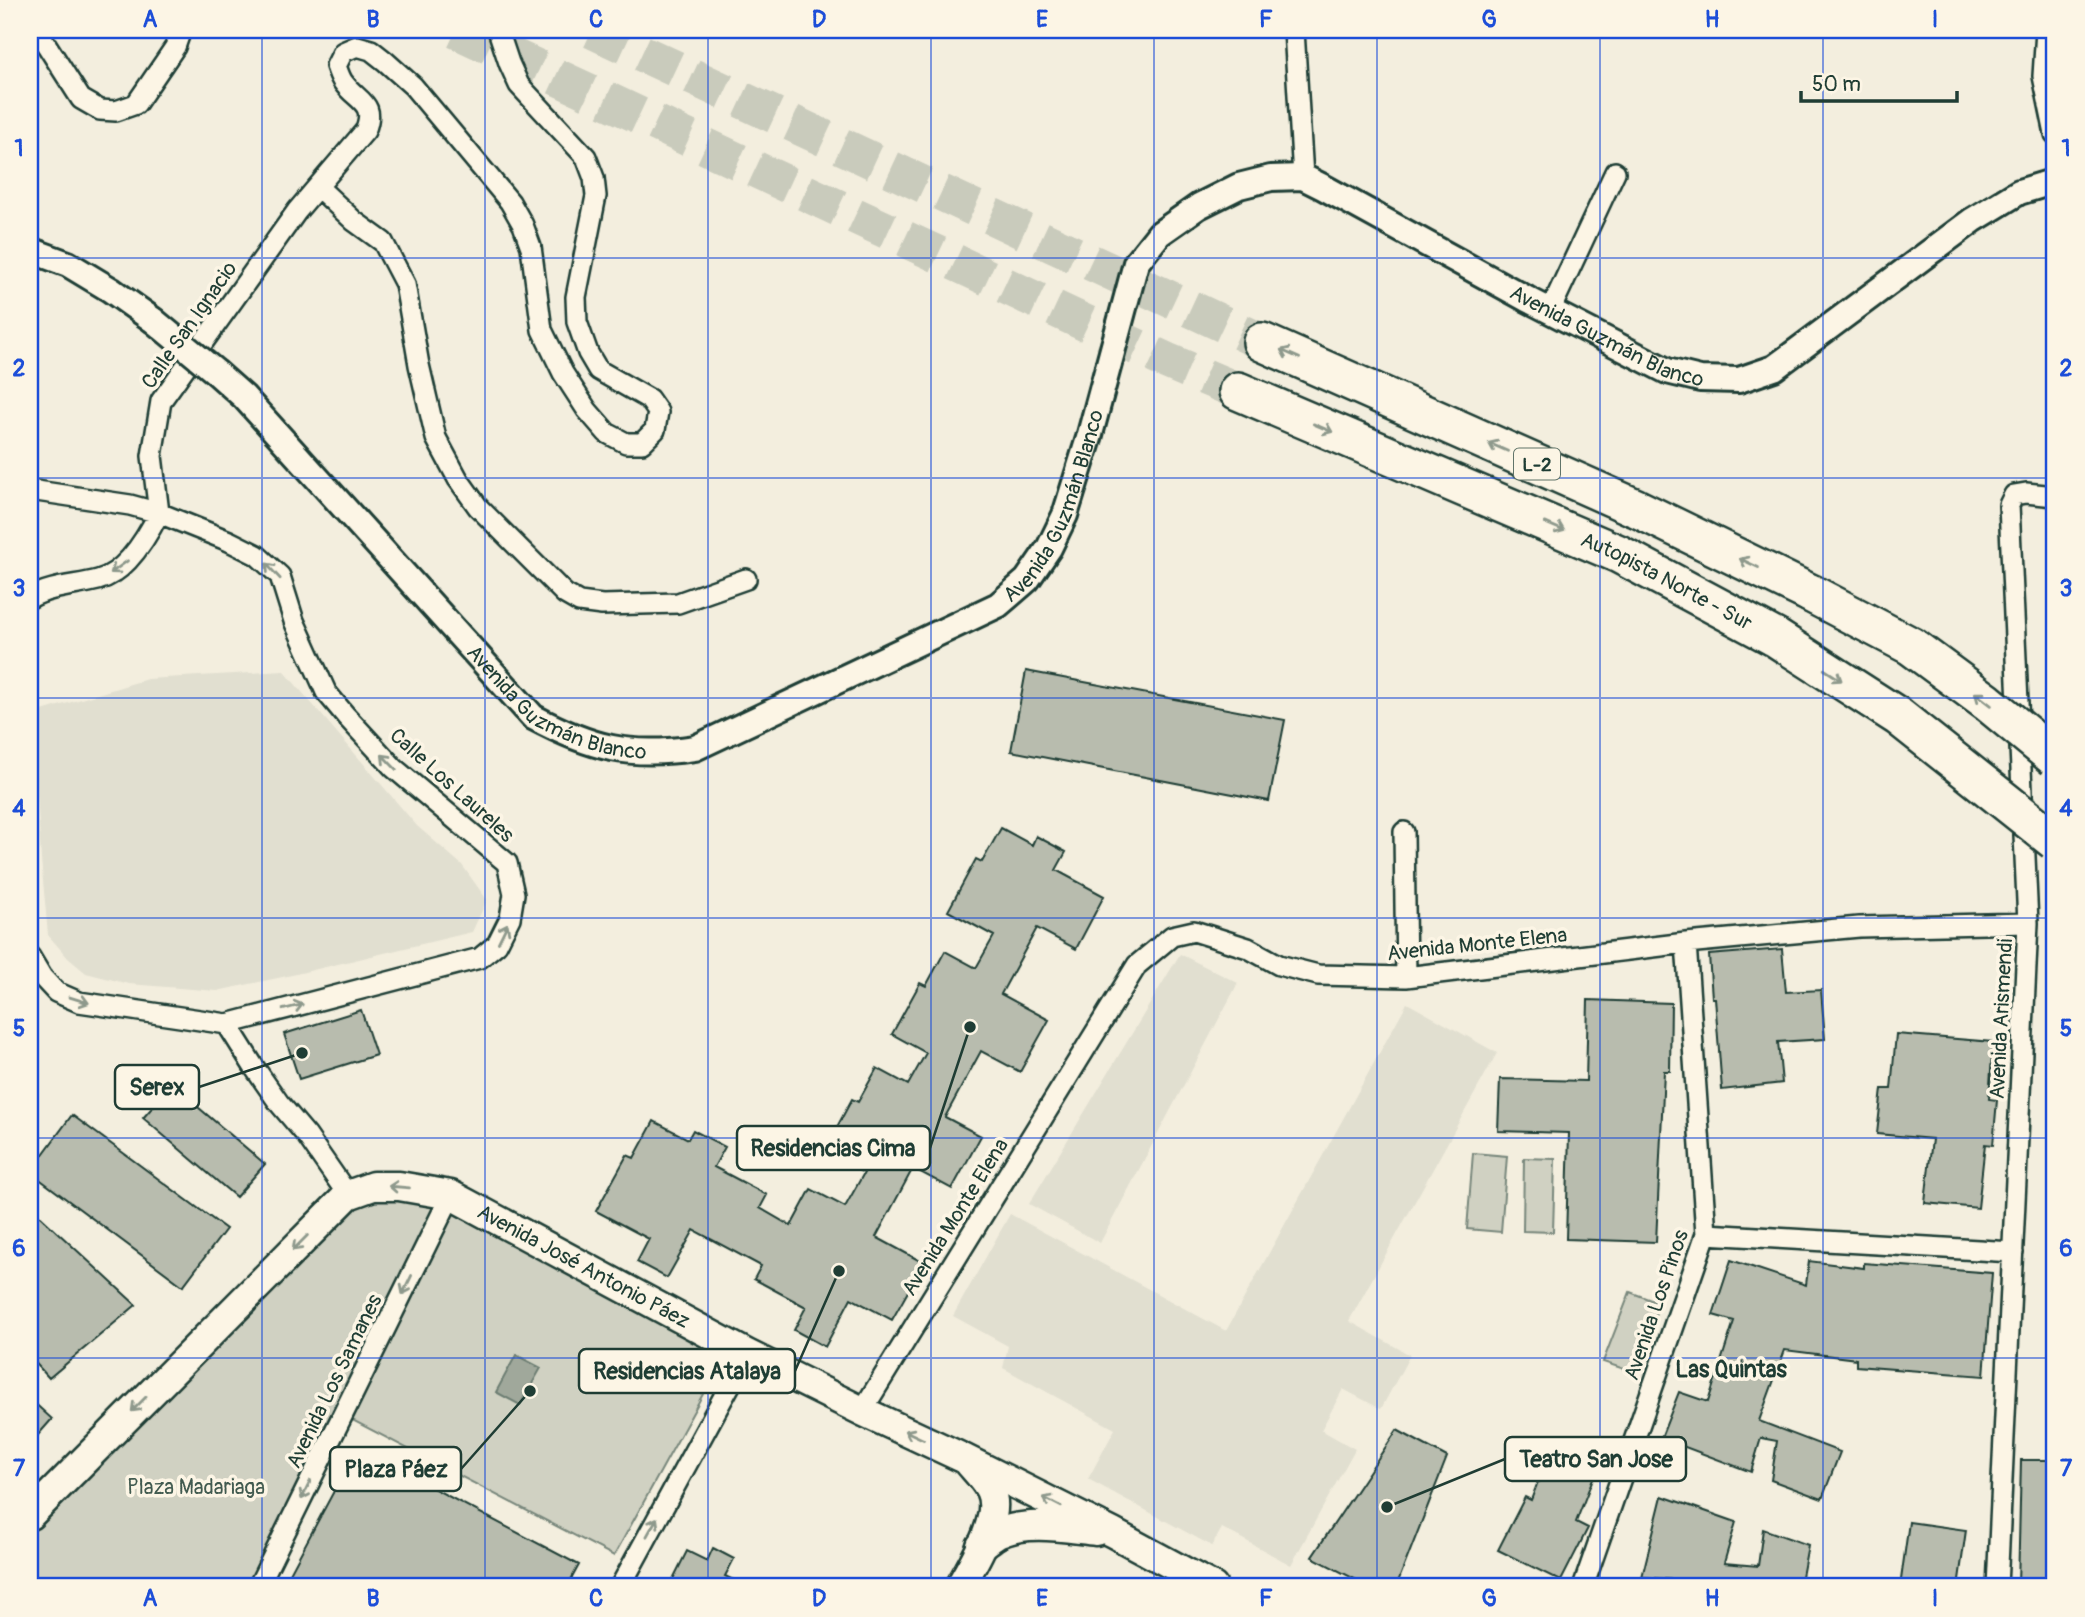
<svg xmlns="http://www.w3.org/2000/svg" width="2085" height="1617" viewBox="0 0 2085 1617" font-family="Pangolin,sans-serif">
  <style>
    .built { fill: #e1dfd0 }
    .green { fill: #d0d1c2; stroke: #78877b; stroke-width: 2 }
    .water { fill: #a0a89b; stroke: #6c7d72; stroke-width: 2 }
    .building { fill: #b8bcae; stroke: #1f3d34; stroke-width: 2 }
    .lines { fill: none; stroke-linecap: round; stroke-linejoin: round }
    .motorway-tunnel { stroke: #c9cbbc; stroke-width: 37; stroke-dasharray: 37 18; stroke-linecap: butt }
    .minor-casing { stroke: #1f3d34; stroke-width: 24 }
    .tertiary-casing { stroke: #1f3d34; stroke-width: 30 }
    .secondary-casing { stroke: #1f3d34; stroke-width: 33 }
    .motorway-casing { stroke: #1f3d34; stroke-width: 42 }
    .minor { stroke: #fcf5e5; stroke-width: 19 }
    .tertiary { stroke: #fcf5e5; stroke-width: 24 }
    .secondary { stroke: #fcf5e5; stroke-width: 28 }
    .motorway { stroke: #fcf5e5; stroke-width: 37 }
    .tertiary-bridge-casing { stroke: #1f3d34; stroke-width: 30; stroke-linecap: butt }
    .motorway-bridge-casing { stroke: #1f3d34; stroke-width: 42; stroke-linecap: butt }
    .tertiary-bridge { stroke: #fcf5e5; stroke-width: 24 }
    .motorway-bridge { stroke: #fcf5e5; stroke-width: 37 }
    .oneway { stroke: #8e998c }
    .grid { fill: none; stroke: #1d4ed8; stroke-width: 2; stroke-opacity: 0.55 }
    .labels { text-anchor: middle; stroke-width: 7; stroke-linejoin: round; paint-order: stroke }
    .shield { fill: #fcf5e5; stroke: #617469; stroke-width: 2 }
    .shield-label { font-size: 19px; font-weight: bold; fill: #1f3d34 }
    .street-label { font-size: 21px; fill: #1f3d34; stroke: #fcf5e5 }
    .park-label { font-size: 21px; fill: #425b50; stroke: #fcf5e5 }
    .neighbourhood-label { font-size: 23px; font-weight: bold; fill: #1f3d34; stroke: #fcf5e5 }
    .leader { fill: none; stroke: #1f3d34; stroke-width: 2.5 }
    .callout-dot { fill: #1f3d34; stroke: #fcf5e5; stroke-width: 2.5 }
    .callout { fill: #fcf5e5; stroke: #1f3d34; stroke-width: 2.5 }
    .callout-label { font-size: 23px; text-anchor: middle; font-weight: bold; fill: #1f3d34 }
    .neatline { fill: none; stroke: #1d4ed8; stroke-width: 2.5 }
    .grid-label { font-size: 23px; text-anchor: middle; font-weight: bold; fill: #1d4ed8 }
  </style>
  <rect width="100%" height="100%" fill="#f3eede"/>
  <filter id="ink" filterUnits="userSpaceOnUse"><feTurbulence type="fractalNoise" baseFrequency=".0143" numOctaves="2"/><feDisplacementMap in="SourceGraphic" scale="14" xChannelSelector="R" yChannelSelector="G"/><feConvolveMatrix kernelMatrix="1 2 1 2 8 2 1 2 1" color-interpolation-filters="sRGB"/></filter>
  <g filter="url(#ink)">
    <path class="built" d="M284,671L417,826L462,865L487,900L472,932L292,975L217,991L129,984L86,973L68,958L48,935L41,859L32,714L147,679Z
      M1180,954L1238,983L1100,1243L1029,1204Z
      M1407,1003L1497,1053L1349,1321L1410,1355L1381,1409L1343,1389L1321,1430L1355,1449L1291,1565L1222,1528L1212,1546L1088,1479L1115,1429L1003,1368L1008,1346L953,1316L1010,1214L1226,1331Z"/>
    <path class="green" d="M1473,1153L1507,1156L1501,1232L1467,1229Z
      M1524,1158L1555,1159L1553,1232L1523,1231Z
      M399,1186L730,1345L614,1556L343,1415L257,1587H30V1515L348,1195Z
      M1630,1292L1659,1303L1636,1373L1603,1362Z"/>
    <path class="water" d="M516,1355L541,1368L520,1405L496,1392Z"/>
    <path class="building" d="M1026,671L1285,720L1269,801L1011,751Z
      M1001,828L1032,845L1036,836L1066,852L1056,870L1104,896L1076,949L1037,928L1001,994L1049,1020L1020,1072L981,1051L945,1117L981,1136L952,1189L913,1168L876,1237L924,1263L892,1320L851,1298L825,1347L794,1330L806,1307L754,1279L761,1266L694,1230L667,1278L637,1262L649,1239L596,1211L627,1155L634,1158L654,1121L688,1139L693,1130L725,1147L714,1167L767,1195L760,1208L791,1226L811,1189L845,1207L864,1173L824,1151L852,1099L858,1102L877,1068L908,1085L926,1053L892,1034L920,983L926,986L945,951L976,968L994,936L948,911L976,859L982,862Z
      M1782,949L1786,992L1821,990L1825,1039L1778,1042L1782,1083L1722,1090L1715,998H1712L1709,955Z
      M1588,1000L1671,1003L1670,1071H1664L1656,1242L1566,1239L1569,1133L1498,1131L1500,1079L1586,1081Z
      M361,1010L376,1055L299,1079L284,1034Z
      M1896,1034L1993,1042L1989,1099L1997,1100L1993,1145L1985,1144L1978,1208L1925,1203L1932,1139L1877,1134L1882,1089H1891Z
      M172,1085L265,1164L236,1197L143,1118Z
      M72,1115L226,1229L183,1286L30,1172Z
      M30,1207L136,1305L49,1378L30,1357Z
      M1731,1260L1806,1285L1809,1261L1864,1268V1263L1992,1273L1984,1376L1856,1366V1359L1785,1350L1759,1421L1840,1452L1822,1499L1771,1480L1777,1441L1761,1438L1751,1472L1661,1438L1679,1392L1708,1402L1734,1321L1713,1315Z
      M30,1399L52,1419L30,1444Z
      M1397,1430L1447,1457L1396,1587H1370L1312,1557Z
      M1555,1437L1602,1455L1576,1522L1588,1528L1561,1581L1498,1550L1525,1497L1531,1500Z
      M357,1448L579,1565L567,1587H312L289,1575Z
      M2021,1460H2055V1587H2018Z
      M1662,1496L1736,1522L1724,1563L1758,1566L1763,1529L1808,1545L1800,1587H1754L1642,1577Z
      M1909,1522L1966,1530L1958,1587H1900Z
      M713,1548L734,1559L725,1576L748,1587H669L687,1551L707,1561Z"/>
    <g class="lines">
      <path class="motorway-tunnel" d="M456,30L1167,361L1238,391
        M592,30L1262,342"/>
      <g class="minor-casing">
        <path id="minor" d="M37,30L81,99L100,110L116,111L136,104L175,47L181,30
          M1294,30L1303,177
          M2046,30L2043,76L2055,134
          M318,187L354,221L383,242L405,284L419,365L436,438L458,479L478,507L565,594L579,602L602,605L678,603L746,579
          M1550,311L1615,172
          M30,490L130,505L159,513L229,541L257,555L280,576L294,621L326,692L346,716L394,768L507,863L514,894L510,918L497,944L480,958L227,1024L79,1002L56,992L42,977L30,957
          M159,513L152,456L161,401L297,211L365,131C377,102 357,102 343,82C340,78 338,71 336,66L343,52L357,46L371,50L385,61L413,86L510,202L523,225L531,247L542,330L563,373L587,410L607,433L626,443H642L655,430L658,412L649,399L598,370L588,353L577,322L576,297L596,196L594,178L586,157L519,85L509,63L498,30
          M30,598C51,586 75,586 98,580C126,573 147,537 159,513
          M1404,832L1406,977
          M227,1024L254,1067L279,1103L307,1136L348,1195
          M1706,1234L2013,1252
          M862,1411L1137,965L1172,936L1194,931L1248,948L1279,965L1318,975L1406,977L1686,943L1859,927L2028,923
          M258,1587L451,1195
          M620,1587L747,1354
          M1583,1587L1706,1234L1686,943
          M1997,1587L2028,923L2009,505L2014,495L2026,493L2055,496"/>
      </g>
      <g class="tertiary-casing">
        <g id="tertiary">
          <path d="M30,250L68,264L111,290L153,320"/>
          <path id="s1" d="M217,373L244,397L533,717C591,748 629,758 695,748L998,605L1027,580L1049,548L1065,515L1089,438L1136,263L1159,234L1199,206L1239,186L1271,178L1303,177L1323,187L1527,299L1667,371L1700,379L1739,380L1774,368L1973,220L2019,192L2055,181"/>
        </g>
      </g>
      <g class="secondary-casing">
        <g id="secondary">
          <path id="s2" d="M30,1515L348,1195L373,1186H399L451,1195L747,1354L862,1411L965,1459L1113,1533L1213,1587"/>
          <path d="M981,1546C987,1542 993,1536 1000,1533C1028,1520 1066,1528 1096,1531"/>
          <path d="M960,1587C973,1563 1003,1517 990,1490C985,1480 977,1472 970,1464"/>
        </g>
      </g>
      <g class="motorway-casing">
        <g id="motorway">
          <path d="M1262,342L1636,508L1810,593"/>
          <path id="s3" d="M1238,391L1619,554L1776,638"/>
        </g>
      </g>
      <use href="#minor" class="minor"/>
      <use href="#tertiary" class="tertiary"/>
      <use href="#secondary" class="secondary"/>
      <use href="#motorway" class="motorway"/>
      <g class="tertiary-bridge-casing">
        <path id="tertiary-bridge" d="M153,320L217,373"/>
      </g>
      <g class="motorway-bridge-casing">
        <path id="motorway-bridge" d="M1810,593L1911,646L1987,702L2055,758
          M1776,638L1899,717L2055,841"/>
      </g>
      <use href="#tertiary-bridge" class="tertiary-bridge"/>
      <use href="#motorway-bridge" class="motorway-bridge"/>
    </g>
    <defs><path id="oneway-shaft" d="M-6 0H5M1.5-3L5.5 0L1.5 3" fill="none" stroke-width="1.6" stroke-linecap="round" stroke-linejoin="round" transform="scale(1.75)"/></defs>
    <g class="oneway">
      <use href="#oneway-shaft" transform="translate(1290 354) rotate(-156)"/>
      <use href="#oneway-shaft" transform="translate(1323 428) rotate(23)"/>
      <use href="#oneway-shaft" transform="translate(1498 447) rotate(-156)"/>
      <use href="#oneway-shaft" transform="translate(1555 527) rotate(23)"/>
      <use href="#oneway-shaft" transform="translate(1749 563) rotate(-154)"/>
      <use href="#oneway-shaft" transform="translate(119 567) rotate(144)"/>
      <use href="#oneway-shaft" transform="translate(273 571) rotate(-133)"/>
      <use href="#oneway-shaft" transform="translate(1833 675) rotate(33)"/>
      <use href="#oneway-shaft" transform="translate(1983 699) rotate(-143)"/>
      <use href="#oneway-shaft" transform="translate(389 762) rotate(-134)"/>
      <use href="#oneway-shaft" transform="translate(503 933) rotate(-64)"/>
      <use href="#oneway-shaft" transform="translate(79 1000) rotate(17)"/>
      <use href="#oneway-shaft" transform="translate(293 1007) rotate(-15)"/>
      <use href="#oneway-shaft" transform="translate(399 1187) rotate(-175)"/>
      <use href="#oneway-shaft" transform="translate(300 1243) rotate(135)"/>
      <use href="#oneway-shaft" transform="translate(407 1285) rotate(116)"/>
      <use href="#oneway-shaft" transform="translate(139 1404) rotate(135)"/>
      <use href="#oneway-shaft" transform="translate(914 1435) rotate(-155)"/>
      <use href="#oneway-shaft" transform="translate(306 1490) rotate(116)"/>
      <use href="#oneway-shaft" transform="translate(1052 1502) rotate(-153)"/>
      <use href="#oneway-shaft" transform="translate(652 1527) rotate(-61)"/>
    </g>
  </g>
  <path class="grid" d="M262,30V1587M485,30V1587M708,30V1587M931,30V1587M1154,30V1587M1377,30V1587M1600,30V1587M1823,30V1587M30,258H2055M30,478H2055M30,698H2055M30,918H2055M30,1138H2055M30,1358H2055"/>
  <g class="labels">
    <rect class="shield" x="1514" y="448.5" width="46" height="31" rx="5"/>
    <g class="shield-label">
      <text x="1537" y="471">L-2</text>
    </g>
    <g class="street-label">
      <text transform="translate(189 325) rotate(-55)" y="7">Calle San Ignacio</text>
      <text dy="7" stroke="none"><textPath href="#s1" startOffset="1886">Avenida Guzmán Blanco</textPath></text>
      <text dy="7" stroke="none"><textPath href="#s1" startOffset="1088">Avenida Guzmán Blanco</textPath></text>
      <text dy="7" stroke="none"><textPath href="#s3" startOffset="469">Autopista Norte - Sur</textPath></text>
      <text dy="7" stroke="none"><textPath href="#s1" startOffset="481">Avenida Guzmán Blanco</textPath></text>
      <text transform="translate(452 785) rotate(42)" y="7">Calle Los Laureles</text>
      <text transform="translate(1477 944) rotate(-6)" y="7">Avenida Monte Elena</text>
      <text transform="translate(2001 1019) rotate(-87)" y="7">Avenida Arismendi</text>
      <text transform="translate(955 1217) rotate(-58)" y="7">Avenida Monte Elena</text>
      <text dy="7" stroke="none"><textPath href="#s2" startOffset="707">Avenida José Antonio Páez</textPath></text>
      <text transform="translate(1656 1305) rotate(-71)" y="7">Avenida Los Pinos</text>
      <text transform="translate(334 1381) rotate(-64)" y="7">Avenida Los Samanes</text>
    </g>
    <g class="park-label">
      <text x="196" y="1494">Plaza Madariaga</text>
    </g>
    <g class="neighbourhood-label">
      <text x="1731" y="1377">Las Quintas</text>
    </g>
  </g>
  <path class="leader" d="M302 1053L199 1087M970 1027L930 1148M839 1271L795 1371M1387 1507L1505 1459M530 1391L461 1469"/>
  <g class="callout-dot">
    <circle cx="302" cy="1053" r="7"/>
    <circle cx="970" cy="1027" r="7"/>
    <circle cx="839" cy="1271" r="7"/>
    <circle cx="1387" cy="1507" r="7"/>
    <circle cx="530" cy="1391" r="7"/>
  </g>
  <g class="callout">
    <rect x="115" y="1065" width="84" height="44" rx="7"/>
    <rect x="737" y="1126" width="193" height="44" rx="7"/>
    <rect x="579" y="1349" width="216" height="44" rx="7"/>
    <rect x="1505" y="1437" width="181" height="44" rx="7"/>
    <rect x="330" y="1447" width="131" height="44" rx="7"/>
  </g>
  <g class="callout-label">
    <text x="157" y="1095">Serex</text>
    <text x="833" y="1156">Residencias Cima</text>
    <text x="687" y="1379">Residencias Atalaya</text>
    <text x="1596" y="1467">Teatro San Jose</text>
    <text x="396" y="1477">Plaza Páez</text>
  </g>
  <rect width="2085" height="1617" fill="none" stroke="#fcf5e5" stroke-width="77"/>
  <path d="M1801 91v10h156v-10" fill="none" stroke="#1f3d34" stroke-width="3.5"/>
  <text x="1812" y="91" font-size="21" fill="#1f3d34" stroke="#fcf5e5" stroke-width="5" paint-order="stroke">50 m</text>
  <rect x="38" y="38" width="2008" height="1540" class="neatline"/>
  <g class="grid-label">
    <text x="150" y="27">A</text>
    <text x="373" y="27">B</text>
    <text x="596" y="27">C</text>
    <text x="819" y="27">D</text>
    <text x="1042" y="27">E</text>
    <text x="1266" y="27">F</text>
    <text x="1489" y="27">G</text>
    <text x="1712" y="27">H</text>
    <text x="1935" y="27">I</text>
    <text x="19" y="156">1</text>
    <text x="2066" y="156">1</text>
    <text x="19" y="376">2</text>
    <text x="2066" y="376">2</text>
    <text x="19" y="596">3</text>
    <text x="2066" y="596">3</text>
    <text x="19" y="816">4</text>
    <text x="2066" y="816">4</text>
    <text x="19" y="1036">5</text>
    <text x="2066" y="1036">5</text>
    <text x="19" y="1256">6</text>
    <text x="2066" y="1256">6</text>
    <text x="19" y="1476">7</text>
    <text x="2066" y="1476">7</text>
    <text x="150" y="1606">A</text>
    <text x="373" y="1606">B</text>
    <text x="596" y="1606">C</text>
    <text x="819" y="1606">D</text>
    <text x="1042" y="1606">E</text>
    <text x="1266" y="1606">F</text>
    <text x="1489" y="1606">G</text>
    <text x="1712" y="1606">H</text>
    <text x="1935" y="1606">I</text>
  </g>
</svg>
